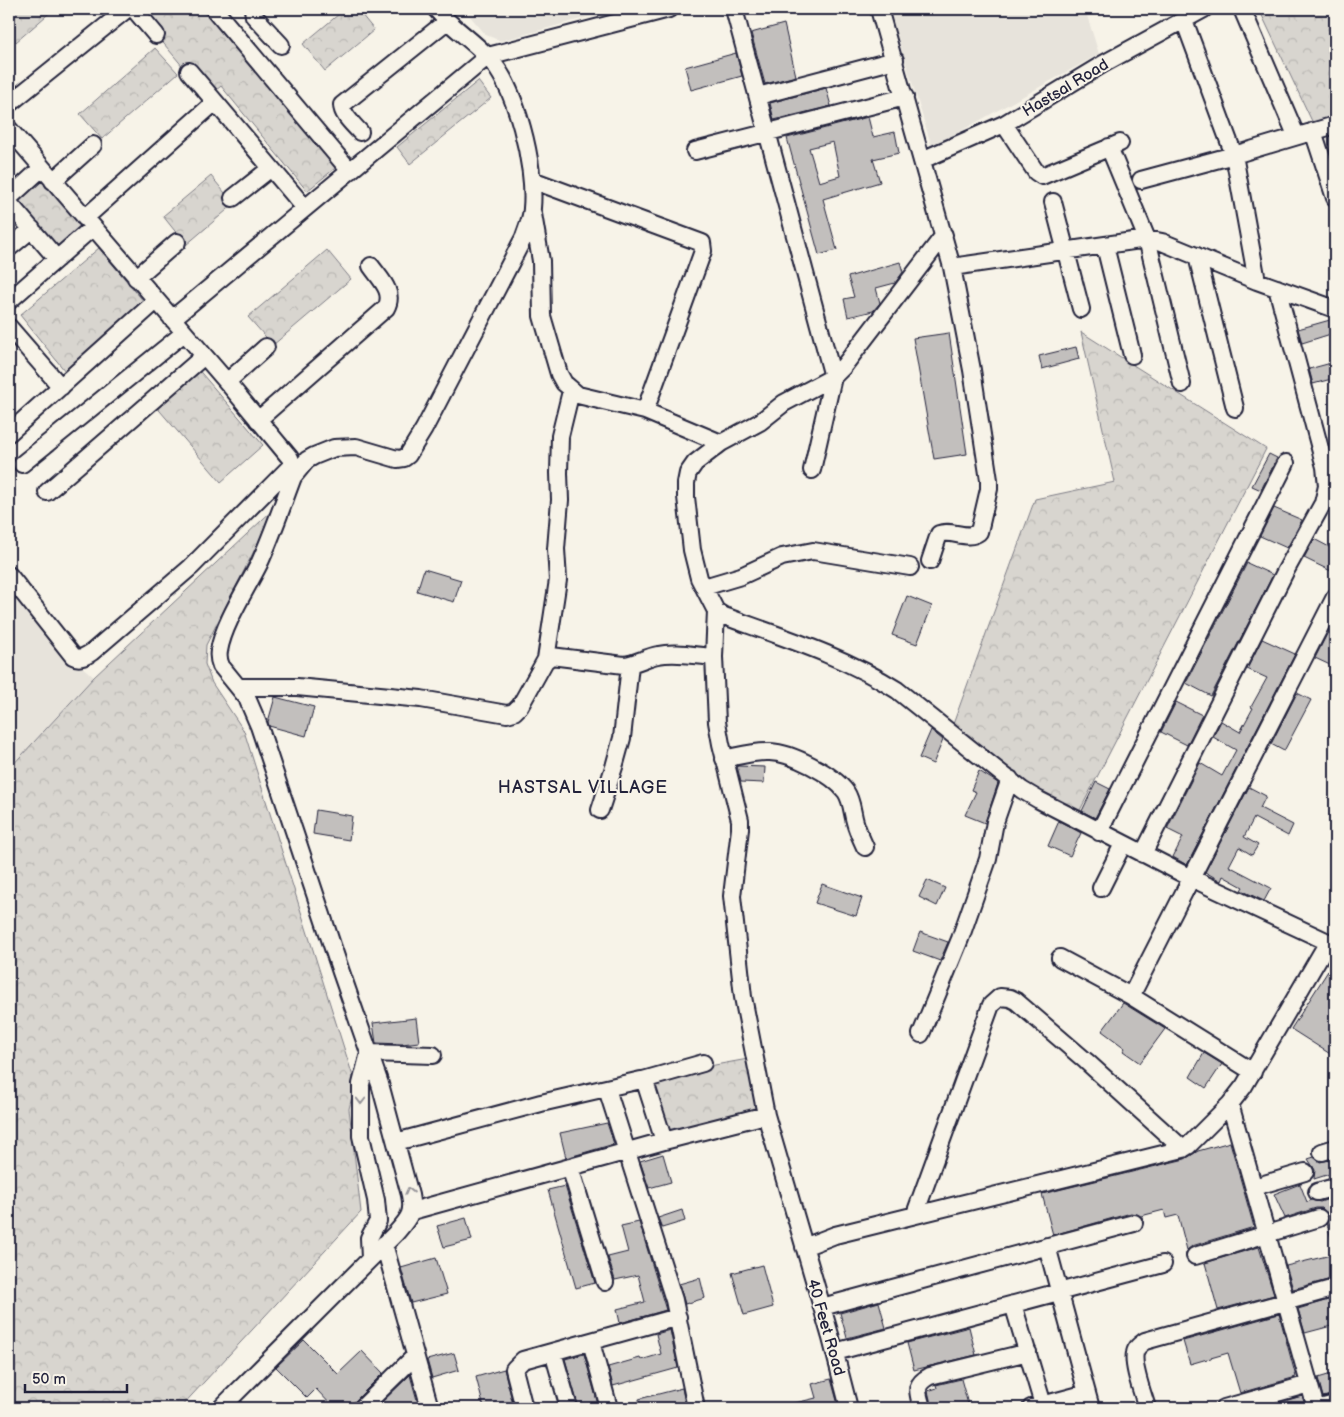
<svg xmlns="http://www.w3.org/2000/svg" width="1344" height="1417" viewBox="0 0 1344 1417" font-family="'Balsamiq Sans',sans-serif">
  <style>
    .built { fill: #e7e3db }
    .park { fill: url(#park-crowns); stroke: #7d7c85 }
    .building { fill: #c2bfbd; stroke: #22223b; fill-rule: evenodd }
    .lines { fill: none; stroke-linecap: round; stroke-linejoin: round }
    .minor-casing { stroke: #22223b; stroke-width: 20 }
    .minor { stroke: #f7f3e8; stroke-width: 16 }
    .oneway { stroke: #97959a }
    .labels { text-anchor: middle; stroke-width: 4; stroke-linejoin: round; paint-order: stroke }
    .street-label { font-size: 16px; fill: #22223b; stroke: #f7f3e8 }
    .neighbourhood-label { font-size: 18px; letter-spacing: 1px; fill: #22223b; stroke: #f7f3e8 }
  </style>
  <defs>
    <pattern id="park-crowns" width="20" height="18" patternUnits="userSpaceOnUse" patternTransform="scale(1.25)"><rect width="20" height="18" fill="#d8d5cf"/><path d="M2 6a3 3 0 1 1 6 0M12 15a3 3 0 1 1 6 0" fill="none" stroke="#b9b7b3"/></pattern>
  </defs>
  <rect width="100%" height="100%" fill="#f7f3e8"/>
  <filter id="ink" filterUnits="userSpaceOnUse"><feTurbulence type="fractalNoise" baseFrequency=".02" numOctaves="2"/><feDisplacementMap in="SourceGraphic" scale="10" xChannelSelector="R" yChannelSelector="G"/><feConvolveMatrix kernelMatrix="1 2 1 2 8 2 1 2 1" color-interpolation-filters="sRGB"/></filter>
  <g filter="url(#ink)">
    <path class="built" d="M464,9H617L501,41L486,35Z
      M889,9H1085L1099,54L932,147Z
      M9,582L74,660L94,677L9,769Z"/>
    <path class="park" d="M9,9H54L16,42L9,33Z
      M135,9H221L345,160L307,191L221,86L208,97Z
      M345,9H357L374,30L325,71L303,44Z
      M1259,9H1335V131L1319,136Z
      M155,48L178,73L102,139L80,114Z
      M478,81L491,98L410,164L397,147Z
      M211,176L234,204L186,245L163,216Z
      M39,178L84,229L59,251L14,201Z
      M99,248L145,303L65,371L20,315Z
      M327,250L351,279L273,345L248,317Z
      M1081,332L1266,449L1078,814L1030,794L952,727L1035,499L1115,482Z
      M196,367L263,445L221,482L154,404Z
      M277,506L206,645L205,664L212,683L244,731L355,1083L349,1109L361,1212L180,1408H9V769L94,677Z
      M748,1059L762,1114L664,1138L648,1081L682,1071Z"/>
    <path class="building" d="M784,24L796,76L765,84L751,33Z
      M736,53L742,76L691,90L685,67Z
      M826,88L831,106L774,120L770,103Z
      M868,117L873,137L895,132L899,153L873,159L880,182L823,199L837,250L819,255L787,138ZM833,142L840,176L819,182L809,148Z
      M900,262L903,272L895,283L876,288L880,303L873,311L848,317L844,299L854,297L848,277Z
      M1330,320L1334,333L1302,343L1298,329Z
      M949,333L967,454L934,459L913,338Z
      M1076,347L1079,359L1042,369L1039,356Z
      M1335,362V378L1313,384L1309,369Z
      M1269,454L1277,458L1261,490L1252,486Z
      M1274,508L1302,520L1287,548L1260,536Z
      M1314,539L1335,550V573L1304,558Z
      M1247,563L1273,575L1211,696L1186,683Z
      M424,569L461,580L454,602L417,591Z
      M907,596L932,606L917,644L892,635Z
      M1335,618V654L1330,665L1315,658Z
      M1262,639L1295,654L1187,865L1173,857L1183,837L1167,829L1200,763L1222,776L1236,750L1213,737L1221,721L1240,732L1253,708L1251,707L1267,678L1247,669Z
      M1297,693L1311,700L1284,751L1271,744Z
      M275,697L314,707L306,736L269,726L268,722Z
      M1176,702L1202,715L1187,745L1161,732Z
      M931,730L943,740L933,764L919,758Z
      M737,766L765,767L764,783L741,782Z
      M979,771L998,783L985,823L965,815L976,792L971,790Z
      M1096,782L1110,789L1095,818L1082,811Z
      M1249,787L1266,796L1260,808L1293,825L1288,836L1254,818L1244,837L1258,845L1252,855L1239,847L1229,866L1271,888L1264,901L1241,890L1243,887L1223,876L1221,881L1205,872Z
      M316,810L352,816L349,840L313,834Z
      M1059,821L1081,833L1070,856L1048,846Z
      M927,880L945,888L937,906L919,897Z
      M822,884L862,898L856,916L815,903Z
      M920,932L948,942L940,961L913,951Z
      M1335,960V1057L1291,1029Z
      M1123,1003L1165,1029L1140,1063L1123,1051L1125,1048L1102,1031Z
      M416,1018L419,1042L402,1044L376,1043L373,1023Z
      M1204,1053L1222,1064L1206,1088L1190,1077Z
      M607,1123L614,1144L566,1158L560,1133Z
      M1230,1142L1254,1227L1192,1246L1187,1250L1178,1215L1166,1218L1164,1210L1141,1216L1131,1213L1053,1235L1042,1194L1185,1159L1198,1151Z
      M663,1154L671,1182L649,1188L640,1161Z
      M1314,1157L1320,1162L1330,1160L1333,1173L1314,1179L1315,1170L1308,1159Z
      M1300,1184L1307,1202L1312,1200L1320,1202L1335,1197V1242H1332L1327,1224L1329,1220L1328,1215L1322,1208H1316L1285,1218L1274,1194Z
      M565,1186L595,1283L576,1288L548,1190Z
      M682,1210L685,1221L662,1228L658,1218Z
      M466,1218L472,1240L444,1247L437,1226Z
      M639,1222L666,1310L620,1323L617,1309L645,1302L638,1275L615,1280L608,1257L628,1252L621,1226Z
      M1259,1247L1274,1295L1218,1310L1205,1263Z
      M1335,1254V1278L1293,1289L1286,1266Z
      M436,1258L447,1294L411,1303L401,1268Z
      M762,1265L773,1307L744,1315L732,1273Z
      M700,1278L705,1298L685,1304L679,1284Z
      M1335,1298V1325L1305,1333L1298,1309Z
      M879,1302L886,1328L847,1338L840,1313Z
      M1279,1314L1296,1377L1240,1393L1228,1353L1190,1364L1183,1341Z
      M969,1327L976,1355L914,1370L907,1343Z
      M670,1330L678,1368L613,1386L608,1367L640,1358L641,1360L661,1354L656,1334Z
      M304,1340L338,1374L362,1351L383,1373L355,1401L352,1408H334L316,1389L307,1398L276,1367Z
      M454,1353L459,1370L432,1378L427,1360Z
      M584,1354L599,1408H579L565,1359Z
      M504,1369L514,1408H484L476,1377Z
      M1335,1373V1394L1323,1397L1318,1378Z
      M410,1375L419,1407L382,1408L380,1404Z
      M831,1379L839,1408H792L791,1404L816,1398L812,1384Z
      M961,1379L969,1408H932L928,1391L937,1388L936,1385Z
      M682,1388L686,1408H640L639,1399Z
      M1302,1396L1306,1408H1260Z"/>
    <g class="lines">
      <g class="minor-casing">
        <path id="minor" d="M134,9L156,35
          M214,9L350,171
          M253,9L254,16L281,45
          M734,9L833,377L812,470
          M879,9L952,267L972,370L989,480V489L979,532C967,541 952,529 939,534L930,561
          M1242,9L1296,135
          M1184,20L1234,155L1257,281
          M189,71L305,208
          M758,96L895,60
          M9,104L127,9
          M1004,124L1036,172L1042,176L1120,143
          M9,129L227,382L290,458L294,470L293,477C282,506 272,536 259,564C247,588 223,625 219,651C218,656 219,661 221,666L247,698L259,726L341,972L380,1084L410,1195C414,1214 408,1219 396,1233L221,1408
          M1313,131L1335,198
          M360,132C354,125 342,115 342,105L447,21
          M1109,147L1147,239L1182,384
          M695,151L905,97
          M922,160L1004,124L1103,64L1204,9
          M532,180L702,243L703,251L645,411
          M1141,180L1234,155L1335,125
          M53,181L93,145
          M9,198L42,168
          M233,198L271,168
          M1053,202L1081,309
          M9,203L57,259
          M533,214L541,261L542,316L559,374L564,383L578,395L645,411L721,443
          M85,218L215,102
          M1105,246L1132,355
          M9,248L32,229
          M1197,256L1235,408
          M952,267L1147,239L1162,242L1257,281L1335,309
          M136,278L177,242
          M9,301L93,227
          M172,319L488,56L669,9
          M9,327L61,387
          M227,382L266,347
          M258,420L386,308C395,292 380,279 371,266
          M9,433L156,301
          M22,464L184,333
          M293,477L307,460L314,456L334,448L356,447L397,459L404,458L408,455L424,429L524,237C527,228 532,217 532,208C536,167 516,85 487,56C471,39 451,27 436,9
          M47,492L204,356
          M9,575L73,656C80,660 86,656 92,652L191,567L293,464
          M704,587L741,576L782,557L813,551L910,567
          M716,611L724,616C782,637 844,656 897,690L1022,790L1039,800L1191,878L1328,942L1335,943
          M546,659L558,580L556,549L560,500L559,473L560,436L571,391
          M239,687H297L421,699L507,714L514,712L520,706L545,661L551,656L624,665C636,664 646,657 658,655C676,651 696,656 714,657
          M724,759C739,756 754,751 770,752C792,753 833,774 846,792C852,801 852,812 855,822C857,830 861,838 865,847
          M600,810L614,767L622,738L630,665
          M1099,832L1286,463
          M1143,854L1285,572L1323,503L1327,486L1325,467L1277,288
          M1101,888L1123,844
          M1060,958L1131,996L1253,1072
          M1131,996L1335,597
          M921,1034L960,939L988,859L995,822L1010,779
          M369,1053L361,1084V1136L376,1200L378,1221L369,1238L370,1258
          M369,1053L433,1055
          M643,1080L703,1063
          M607,1089L674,1300L696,1408
          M1230,1104L1316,1408
          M396,1142L541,1103L641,1080L645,1082L664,1141
          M1322,1152L1335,1148
          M570,1167L605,1282
          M1254,1187L1305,1172
          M1317,1192L1335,1187
          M412,1211L664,1141L766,1115
          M915,1214L991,1005L1000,997L1010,998L1016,1001L1086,1061L1183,1149
          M384,1244L430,1408
          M1047,1246L1091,1408
          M804,1247L835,1235L1183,1149L1188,1146L1230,1104L1244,1086L1328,942
          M1195,1256L1319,1218
          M1013,1304L1044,1408
          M822,1307L1134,1223
          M591,1342L609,1408
          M553,1352L569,1408
          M835,1352L1163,1264
          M362,1408L415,1356
          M524,1408L514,1369L523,1360L678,1317
          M849,1408L831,1338L766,1115L743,997L732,896L740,829V820L721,744L717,722L714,657L716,611L699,578L692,550L686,497V483L688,473L695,463L721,443L760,422L784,403L833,377L843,367L944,235
          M922,1408C918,1392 913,1385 930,1376L1028,1352
          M1031,1408L1087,1393
          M1147,1408C1143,1394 1132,1366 1135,1353C1136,1347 1141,1344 1145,1341L1335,1288
          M1224,1408L1309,1384
          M1320,1408L1335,1404"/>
      </g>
      <use href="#minor" class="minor"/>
    </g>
    <defs><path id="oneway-chevron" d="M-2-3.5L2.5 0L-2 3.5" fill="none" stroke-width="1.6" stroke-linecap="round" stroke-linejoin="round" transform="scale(1.25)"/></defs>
    <g class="oneway">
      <use href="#oneway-chevron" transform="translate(361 1101) rotate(90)"/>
      <use href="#oneway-chevron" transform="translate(409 1191) rotate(-104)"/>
    </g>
  </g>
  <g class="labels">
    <g class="street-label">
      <text transform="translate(1065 87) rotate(-31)" y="6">Hastsal Road</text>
      <text transform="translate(827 1327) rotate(74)" y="6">40 Feet Road</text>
    </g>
    <g class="neighbourhood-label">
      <text x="583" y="793">HASTSAL VILLAGE</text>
    </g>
  </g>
  <rect width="1344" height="1417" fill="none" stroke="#f7f3e8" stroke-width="30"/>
  <rect x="15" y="15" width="1314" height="1387" fill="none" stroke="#22223b" stroke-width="2" filter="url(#ink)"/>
  <path d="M25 1384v8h102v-8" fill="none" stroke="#22223b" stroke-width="2.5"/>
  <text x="32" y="1384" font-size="15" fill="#22223b" stroke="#f7f3e8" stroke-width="4" paint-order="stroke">50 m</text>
</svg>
